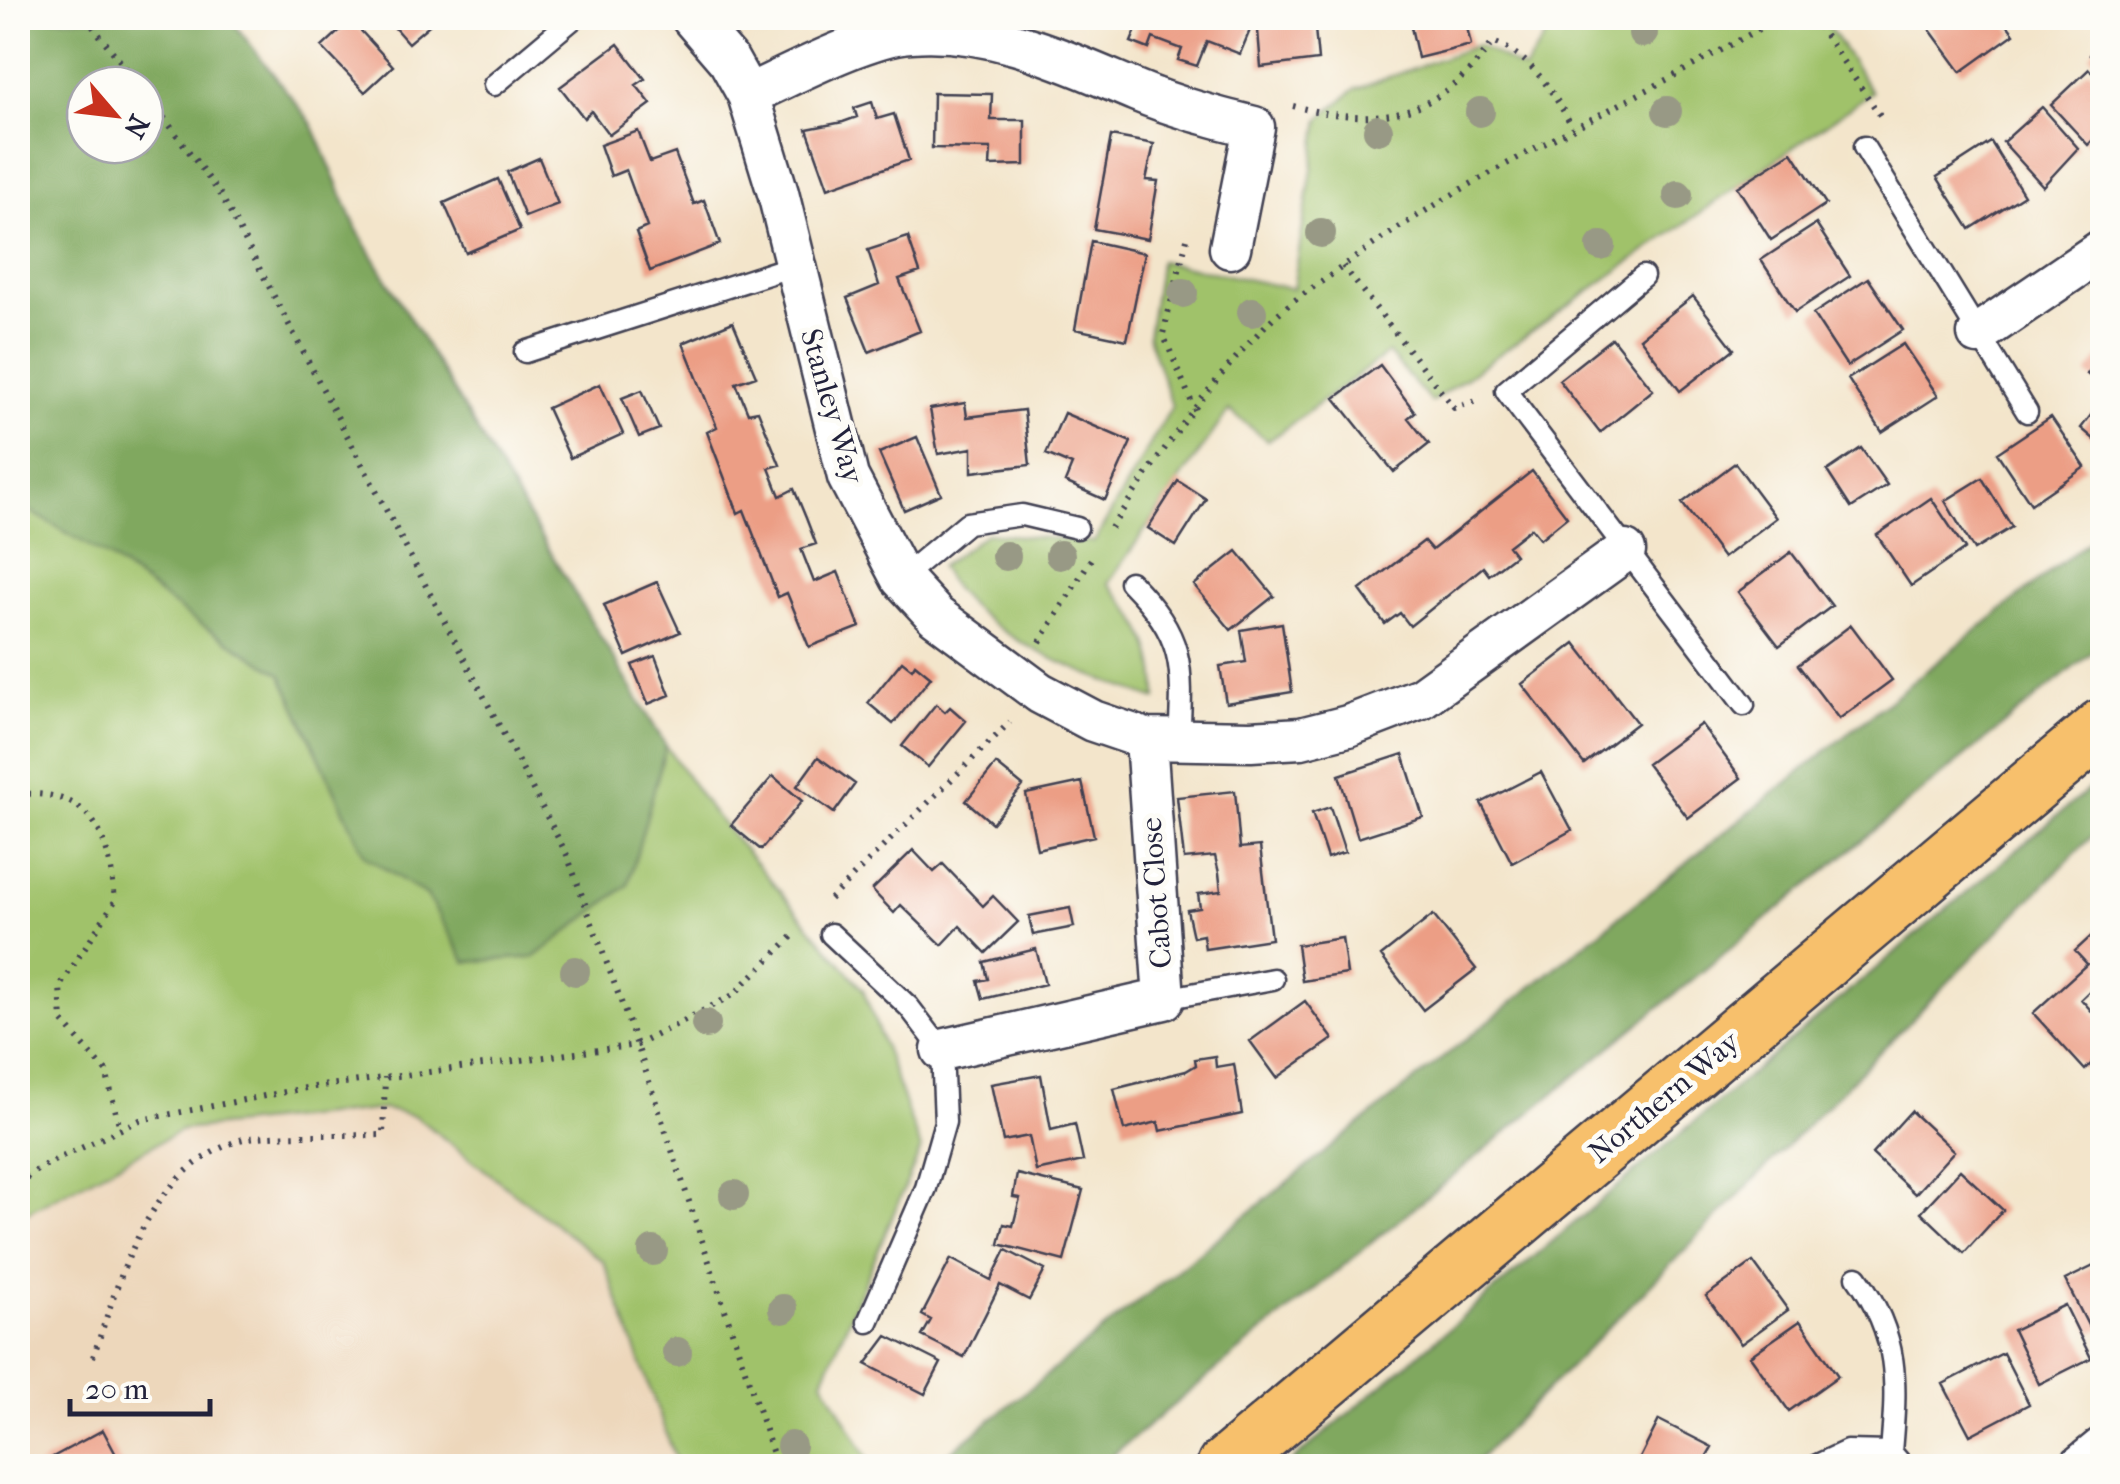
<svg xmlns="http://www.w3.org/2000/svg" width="2120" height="1484" viewBox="0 0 2120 1484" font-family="'IM FELL French Canon',serif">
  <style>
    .built { fill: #edd7bb }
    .green { fill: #a0c26b; stroke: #617253; stroke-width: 2.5 }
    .forest { fill: #80a85f; stroke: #51654d; stroke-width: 2.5; fill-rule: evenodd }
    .building { fill: #ec9e85 }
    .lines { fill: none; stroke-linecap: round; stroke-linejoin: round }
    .service-casing { stroke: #413f51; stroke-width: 25 }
    .minor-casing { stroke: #413f51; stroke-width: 45 }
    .primary-casing { stroke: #413f51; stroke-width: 60 }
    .path { stroke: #413f51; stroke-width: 6; stroke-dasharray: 2.5 8; stroke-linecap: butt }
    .service { stroke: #fff; stroke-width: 20 }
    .minor { stroke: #fff; stroke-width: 40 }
    .primary { stroke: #f7c06c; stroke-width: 55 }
    .tree { fill: #989985 }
    .labels { text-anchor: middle; stroke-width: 10; stroke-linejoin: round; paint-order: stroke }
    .street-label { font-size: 30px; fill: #22223b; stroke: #fdfcf7 }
  </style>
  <rect width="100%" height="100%" fill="#fdfcf7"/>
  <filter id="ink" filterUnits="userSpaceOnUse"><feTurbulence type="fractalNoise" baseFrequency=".01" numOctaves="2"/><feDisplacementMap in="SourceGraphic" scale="20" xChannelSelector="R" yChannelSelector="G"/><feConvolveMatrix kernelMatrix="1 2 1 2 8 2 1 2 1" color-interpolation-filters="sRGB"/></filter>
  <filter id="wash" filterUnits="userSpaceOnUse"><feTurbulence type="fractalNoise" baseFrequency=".0048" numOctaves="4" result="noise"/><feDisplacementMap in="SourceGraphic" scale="40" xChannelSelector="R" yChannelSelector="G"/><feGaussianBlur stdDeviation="2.25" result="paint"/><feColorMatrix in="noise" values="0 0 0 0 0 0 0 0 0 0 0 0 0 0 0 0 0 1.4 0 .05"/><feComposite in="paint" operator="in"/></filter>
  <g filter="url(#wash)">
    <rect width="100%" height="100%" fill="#f3e5cb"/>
    <path class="built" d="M384,1109L415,1116L604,1262L678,1466H18V1217L182,1130Z"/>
    <path class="green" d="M1575,18H1823L1872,92L1431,402L1388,353L1268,441L1229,410L1108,583C1141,618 1157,649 1157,699C1087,676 976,636 940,567L987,533L1094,542L1172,406L1148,336L1160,261L1293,289L1320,119L1355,89L1478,45L1524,70L1551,28Z
      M18,109L85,145H145L312,124L357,230L666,746L709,808L863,989L921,1149L823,1380L872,1466H678L604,1262L415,1116L384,1109L182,1130L18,1217Z"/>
    <path class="forest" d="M18,18H230L312,124L357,230L666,746L628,885L535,957L466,962L427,896L365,856L281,674L191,618L110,558L30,511L18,484ZM85,85H145V145H85Z
      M2102,530V644L1099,1466H933Z
      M2102,778V826L1472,1466H1286Z"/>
    <g id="blocks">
      <path class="building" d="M386,18H431L434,21L408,43Z
        M1141,18H1255L1240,54L1207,41L1197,66L1178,60L1182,49L1153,38L1149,49L1131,42Z
        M1257,18H1314L1318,60L1261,67Z
        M1409,18H1465L1471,45L1418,58Z
        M1933,18H2002L2014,34L1961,72L1925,23Z
        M351,20L393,66L365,92L322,47Z
        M2102,39V65L2090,55Z
        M618,44L645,79L636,85L651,104L609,135L591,111L584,118L560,87Z
        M2089,69L2102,84V131L2088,145L2051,105Z
        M933,93L992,94L991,120H1025V165L990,166L991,149L932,148Z
        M872,102L877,119L894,114L909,160L828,188L807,129L843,122L857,117L854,108Z
        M2042,107L2078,148L2043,186L2003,142Z
        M638,131L650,162L675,153L694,204L704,200L720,244L650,271L636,232L647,227L626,170L611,176L600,145Z
        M1111,136L1154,144L1146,180L1158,181L1148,239L1094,229Z
        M1991,142L2024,195L1970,229L1937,177Z
        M1792,152L1826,204L1771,240L1737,187Z
        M539,158L558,204L525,217L507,172Z
        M498,179L520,230L466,253L444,203Z
        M1816,224L1850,276L1795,312L1761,260Z
        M908,237L920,272L899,279L920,331L869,352L847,298L879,285L868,250Z
        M1091,241L1145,253L1127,340L1075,329Z
        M1868,278L1903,330L1847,366L1813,314Z
        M1693,296L1734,349L1680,391L1640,338Z
        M733,322L756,376L736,383L748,413L758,411L780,465L769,468L780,496L794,489L806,518L816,544L801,549L814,582L838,572L860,627L809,647L787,593L778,597L744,510L738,513L707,432L717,427L683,343Z
        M1612,338L1653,390L1600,433L1559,380Z
        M1903,344L1938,396L1882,432L1848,379Z
        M2102,354V386L2087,374Z
        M1380,365L1415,412L1408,418L1429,444L1394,472L1335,398Z
        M600,384L623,434L570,458L547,408Z
        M642,390L659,429L639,437L622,398Z
        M2102,401V446L2081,428Z
        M965,403L967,417L1024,410L1030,465L972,472V448L938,454L930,409Z
        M1064,413L1131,442L1105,500L1065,482L1072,465L1046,454Z
        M2051,417L2085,467L2031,504L1997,453Z
        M917,437L941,494L904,510L879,453Z
        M1861,448L1887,485L1851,508L1827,471Z
        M1735,463L1776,518L1723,558L1682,503Z
        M1532,471L1567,517L1540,539L1531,528L1508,546L1515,555L1489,575L1483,567L1410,626L1400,613L1385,624L1360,590L1424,541L1432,550Z
        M1982,478L2012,527L1974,550L1945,501Z
        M1178,481L1206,499L1176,546L1148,528Z
        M1931,498L1965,549L1911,586L1877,535Z
        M1237,551L1274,596L1231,630L1194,585Z
        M1791,552L1832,606L1779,646L1738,592Z
        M657,582L680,632L626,656L604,605Z
        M1282,623L1292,692L1226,703L1220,666L1246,662L1241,630Z
        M1851,625L1892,680L1839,719L1798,665Z
        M1575,643L1637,723L1584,764L1522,684Z
        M655,656L670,695L648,704L632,665Z
        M902,661L912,669L915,664L931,677L893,724L868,703Z
        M936,704L945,712L950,707L966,721L928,767L902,746Z
        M1701,724L1741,778L1688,818L1647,764Z
        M1403,754L1423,817L1358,838L1339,775Z
        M818,757L855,784L834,813L797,786Z
        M996,764L1023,786L992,823L966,801Z
        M1541,772L1572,830L1512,863L1481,803Z
        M773,776L802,801L761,850L731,825Z
        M1082,782L1094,836L1037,849L1026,794Z
        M1235,791L1240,848L1260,846L1271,939L1205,949L1203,935L1193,937L1187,910L1200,908L1198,894L1221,891L1219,873L1215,856L1184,859L1177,797Z
        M1330,807L1345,852L1327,858L1312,813Z
        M913,850L934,872L943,864L983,906L993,896L1018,922L986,953L960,926L942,945L901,905L894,913L872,890Z
        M1070,908L1074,927L1033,935L1029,916Z
        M1433,915L1476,969L1423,1010L1381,956Z
        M2102,926V979L2081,999L2102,1023V1053L2085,1070L2033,1013L2087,964L2075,951Z
        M1342,938L1347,974L1302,981L1297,945Z
        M1036,949L1045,984L983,999L978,981L988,979L984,962Z
        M1305,1001L1333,1039L1277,1078L1250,1041Z
        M1215,1056L1216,1067L1234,1064L1242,1114L1160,1131L1158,1122L1124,1130L1114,1089L1186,1071L1196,1065L1195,1059Z
        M1041,1075L1051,1130L1075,1124L1083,1161L1036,1171L1029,1136L1003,1141L991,1084Z
        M1911,1111L1954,1151L1915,1194L1872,1154Z
        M1960,1170L2003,1210L1964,1253L1921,1212Z
        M1017,1174L1083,1190L1064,1261L999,1244L1004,1224L1013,1226L1020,1198L1013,1197Z
        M1006,1250L1045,1270L1029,1300L1000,1285L964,1357L922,1336L931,1320L922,1315L951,1259L991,1280Z
        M1753,1262L1788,1310L1741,1344L1706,1296Z
        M2102,1262V1328L2092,1333L2065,1280Z
        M2065,1305L2091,1358L2039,1384L2013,1330Z
        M1800,1321L1838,1376L1789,1411L1750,1356Z
        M887,1336L941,1363L925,1394L866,1364Z
        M2003,1353L2029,1404L1970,1435L1943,1384Z
        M1659,1420L1712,1447L1701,1466H1636Z
        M103,1430L122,1466H36Z"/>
    </g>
  </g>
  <g filter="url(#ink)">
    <use href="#blocks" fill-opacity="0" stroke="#413f51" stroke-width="2.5"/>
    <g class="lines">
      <g class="service-casing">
        <path id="service" d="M494,85L574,18
          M1864,147L2027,412
          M1643,276L1506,391L1744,705
          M525,352L793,266
          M901,578L967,523L1022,515L1077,528
          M1130,582C1186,639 1183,665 1179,743
          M831,934L909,1007L942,1050L945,1122L926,1188L868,1322
          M1164,999L1273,979
          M1857,1277C1900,1337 1897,1382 1891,1452
          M1815,1466L1847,1451L1891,1452L1903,1466"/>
      </g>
      <g class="minor-casing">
        <path id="minor" d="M692,18L729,61L748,95L778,193L848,477L901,578L936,616L1040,693L1093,721L1146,739L1251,741L1301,738L1348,726L1421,698L1625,551
          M748,95C791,75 866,35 911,32C993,26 1065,61 1137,91C1175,107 1214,117 1254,127L1230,248
          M1978,334L2102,250
          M942,1050L1164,999L1146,739
          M2080,1466L2102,1448"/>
      </g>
      <g class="primary-casing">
        <path id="primary" d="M1225,1466L2102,727"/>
      </g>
      <path class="path" d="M86,18L139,85
        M1813,18L1880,115
        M145,92L221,195L567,855L637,1045L777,1466
        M1293,106C1380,128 1438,118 1493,42C1533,57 1552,91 1572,126
        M1187,239L1163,334L1195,410
        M1343,266L1454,408L1477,401
        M1111,528C1158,456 1208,384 1269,322C1289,302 1318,285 1342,267C1477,167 1634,104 1777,18
        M1040,642L1091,559
        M18,794C93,790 109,833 115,901L60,986L62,1021L106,1071L120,1129
        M830,899L1010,722
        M18,1184L41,1167L140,1120L306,1088L637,1045L733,995L796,933
        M93,1357C122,1274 145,1175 237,1141C259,1132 353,1136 383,1135L385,1077"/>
      <use href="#service" class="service"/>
      <use href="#minor" class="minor"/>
      <use href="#primary" class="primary"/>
    </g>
    <g class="tree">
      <circle cx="1643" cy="33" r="15"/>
      <circle cx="1667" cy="111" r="15"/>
      <circle cx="1480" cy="112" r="15"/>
      <circle cx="1378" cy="130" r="15"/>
      <circle cx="1678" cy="195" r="15"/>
      <circle cx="1321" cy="233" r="15"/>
      <circle cx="1601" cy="246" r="15"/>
      <circle cx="1183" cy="293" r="15"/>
      <circle cx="1252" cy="312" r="15"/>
      <circle cx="1060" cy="555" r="15"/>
      <circle cx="1006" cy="556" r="15"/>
      <circle cx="575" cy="971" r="15"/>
      <circle cx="706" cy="1024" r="15"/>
      <circle cx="734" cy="1195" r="15"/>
      <circle cx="653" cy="1251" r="15"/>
      <circle cx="783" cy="1309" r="15"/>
      <circle cx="677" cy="1352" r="15"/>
      <circle cx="791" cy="1446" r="15"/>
    </g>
  </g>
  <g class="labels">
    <g class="street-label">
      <text transform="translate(832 406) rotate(74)" y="10">Stanley Way</text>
      <text transform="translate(1156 893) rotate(-94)" y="10">Cabot Close</text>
      <text transform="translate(1664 1097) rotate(-40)" y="10">Northern Way</text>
    </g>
  </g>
  <rect width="2120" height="1484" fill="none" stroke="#fdfcf7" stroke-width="60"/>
  <g transform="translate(115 115) rotate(118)"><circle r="48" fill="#fdfcf7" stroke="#a5a5ac" stroke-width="2.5"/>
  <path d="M0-8L18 38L0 25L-18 38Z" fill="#c8321e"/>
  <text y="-15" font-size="28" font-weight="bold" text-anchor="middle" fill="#22223b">N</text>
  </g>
  <path d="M70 1399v15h140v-15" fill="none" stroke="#22223b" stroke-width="5"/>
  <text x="85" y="1399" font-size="30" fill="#22223b" stroke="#fdfcf7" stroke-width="8" paint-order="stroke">20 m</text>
</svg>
